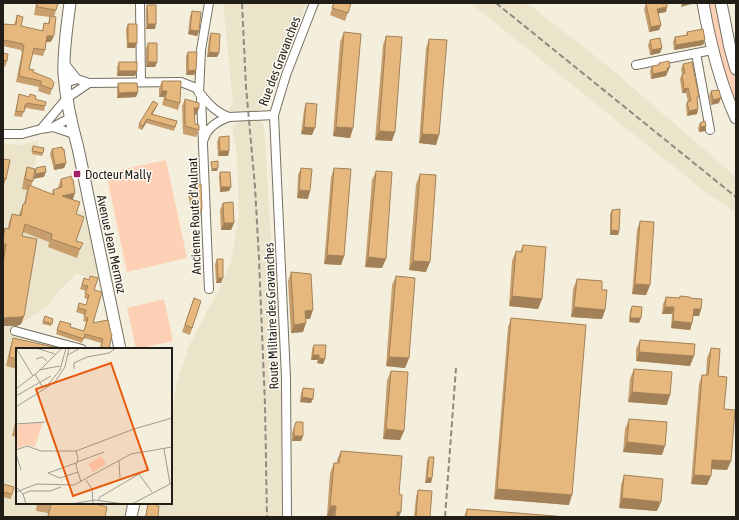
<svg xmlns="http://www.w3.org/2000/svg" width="739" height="520" viewBox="0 0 739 520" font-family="'Asap Condensed',sans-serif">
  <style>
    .built { fill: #ebe4cb }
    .green { fill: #fed0b5 }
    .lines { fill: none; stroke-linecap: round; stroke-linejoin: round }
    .street-casing { stroke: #757061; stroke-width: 10 }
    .secondary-casing { stroke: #757061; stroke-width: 13 }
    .street { stroke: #fff; stroke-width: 8 }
    .secondary { stroke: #fff; stroke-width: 11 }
    .rail { stroke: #8e8a7e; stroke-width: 2; stroke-dasharray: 6 3; stroke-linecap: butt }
    .wall { fill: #c79e6c }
    .shaded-wall { fill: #a28158 }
    .building { fill: #e7b87d; stroke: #a28158 }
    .poi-dot { fill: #a41e6a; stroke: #fefcf5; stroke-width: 1.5 }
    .labels { text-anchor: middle; stroke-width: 3; stroke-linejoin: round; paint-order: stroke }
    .street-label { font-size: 13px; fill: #201e17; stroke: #fefcf5 }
    .poi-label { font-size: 13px; fill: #201e17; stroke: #fefcf5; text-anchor: start }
    .inset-road { fill: none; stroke: #9f9b8e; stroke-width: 1 }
    .view { fill: #e8590c; fill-opacity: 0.15; stroke: #e8590c; stroke-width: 2 }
    .inset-edge { fill: none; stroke: #201e17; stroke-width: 2 }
  </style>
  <rect width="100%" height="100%" fill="#f4efdd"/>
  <path class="built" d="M223,3H306L272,93L263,107L257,112L238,113L228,110L233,103Z
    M470,3H527L609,67L736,177V213L708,194Z
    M243,119H258L264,125L281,396V517H157L160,503H171V423L176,385L189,346L218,291L231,262L239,215L237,155L232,127Z
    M39,140L29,194L85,213L101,281L76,274L59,291L49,305L21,324L15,326V331L82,349H17V503H128L125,517H3V143L20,145Z"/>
  <path class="green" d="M706,3H717L730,63L736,81V109L728,92Z
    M166,160L187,258L127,272L106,173Z
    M164,299L173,341L136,349L127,308Z"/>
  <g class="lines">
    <g class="street-casing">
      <path id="street" d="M140,3L141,82
        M696,53L710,130
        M65,64L77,79
        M636,65L712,50
        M65,83L77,79L89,83L181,82L196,88C205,100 214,112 229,117L274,115L286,75L314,3
        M199,93L201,50L209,3
        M201,97L209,289
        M274,115L286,378L287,517
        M53,127L74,134
        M41,129L67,98L89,83
        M3,134H22L41,129L53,127L70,118
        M204,139C207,128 218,121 229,117
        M15,331L82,349"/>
    </g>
    <g class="secondary-casing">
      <path id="secondary" d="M70,3C67,26 63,51 64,74C66,101 71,123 78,148L120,349
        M703,3C710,43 719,81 736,118
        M721,3L730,48L736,69
        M131,517L134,503"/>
    </g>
    <use href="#street" class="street"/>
    <use href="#secondary" class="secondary"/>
    <path class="rail" d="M242,3L246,87L255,187L259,259L265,405L267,517
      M496,3L736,197
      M445,517L456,368"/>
  </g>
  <path class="wall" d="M36,3H58L54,17V35L52,40L50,42H46L45,50L43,56L32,54L29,69L33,72L52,89L50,95L38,91L39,87L16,82L22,52L21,51V50L3,46V27L4,24L14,25L17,15L21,26L42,31L44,23H48L50,17L34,15Z
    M334,3H351L345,21L330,15Z
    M646,4L666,12L658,13L661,25L659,30L649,32L644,9Z
    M147,5L155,29H146V10Z
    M192,11L199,31L197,36L188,34L190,16Z
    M128,24L135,48H127L126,29Z
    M344,32L353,128L350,138L333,136L340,42Z
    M687,32L705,40L703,45L674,50L673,42L675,37L686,35Z
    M211,33L219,53L217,57H207L209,38Z
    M386,36L392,141L375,140L383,45Z
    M429,39L439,135L436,145L419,143L426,48Z
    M650,40L662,48L660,53L650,55L648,45Z
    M148,43L157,62L155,67H146V48Z
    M188,52L194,75H186V56Z
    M3,53L7,61L5,67L3,66Z
    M119,62L137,71L135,76H117V67Z
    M659,63L668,72H667L666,76L651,79L650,71L652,66L658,65Z
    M683,64L697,101L698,109L697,114L687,116L686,106L687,102H688L686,93H682L680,79L682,74L681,69Z
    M162,81L180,103L178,110L162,105L164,97H159V88Z
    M118,83L138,92L136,97L117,98V88Z
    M711,91L719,103L711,105L709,96Z
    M19,94L29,97L30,94L35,99L45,106L44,111L26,108L25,110H24L22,117L14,116L18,99Z
    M185,99L199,108L196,115H195V124L199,130L196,137L183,134L182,106Z
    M306,103L312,135L301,134L304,110Z
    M156,108L152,115L177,121L174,131L146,123L142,130L138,128L139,124Z
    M700,123L706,126L705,131L699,132L698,128Z
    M219,137L229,151L228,156H218L217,142Z
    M33,146L43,153L42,156L32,154Z
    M52,149L66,163L64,168L54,170L50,154Z
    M3,159L6,179L3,187Z
    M27,167L33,181L31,186L52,194L53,190L58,188V187L61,179L72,200L76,214V241L80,249L77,258L48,247L49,242L23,232L22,236L24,316L21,324L17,326H3V233L5,228L8,229L9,222L12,214L19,215L23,204H24L27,190L22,189L24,177Z
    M301,168L308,199L297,198L298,175Z
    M334,168L344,256L341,265L324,264L331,177Z
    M376,171L382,268L365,267L372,180Z
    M220,172L231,187L229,191L220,192L219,177Z
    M420,174L426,272L409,270L416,184Z
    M190,186L200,216L192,218L188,193Z
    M223,203L234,223L231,230H221L220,210Z
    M612,210L619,231L618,235H610V214Z
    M640,221L650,285L646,295L632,294L637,230Z
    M523,245L542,299L538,309L509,306L512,261L516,251L520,252Z
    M217,259L221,283H216L215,264Z
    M291,272L310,319H306L303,332L291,333L288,281Z
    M396,276L409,358L405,368L386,366L392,285Z
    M84,278L94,290L93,323L109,349H100L101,343L84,338L82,343L56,334L60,321L70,327L84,331L86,322L83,321L85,315L76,312L79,303L86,305L88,299L84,298L86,291L80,289Z
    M577,279L602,290L605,310L602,319L571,317L573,289Z
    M680,296L690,298L701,309L699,316H693L692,323L690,330L671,328L672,314H662L663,304L666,297L679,298Z
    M194,298L201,301L190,335L182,332Z
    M632,306L641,318L639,323L629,322L630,311Z
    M45,316L53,319L51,326L42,324Z
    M511,318L569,505L494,499L508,327Z
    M13,338L17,349V369L6,366L10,348Z
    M640,340L690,366L636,361V349Z
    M314,345L325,359L323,364L317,363L318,360H311L312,349Z
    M711,348L718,376L724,409L731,461L727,470L711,469L707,485L691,484L699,384L702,375H706L707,358Z
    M634,369L667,405L628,402L630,379Z
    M391,371L404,431L400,440L383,439L387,380Z
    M303,388L311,403L300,402L301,393Z
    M17,413V437L12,436Z
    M629,419L662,455L623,452L625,429Z
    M296,422L303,436L301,441H292V433Z
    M341,451L399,494V517H333V516H327L330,473L334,463H337V460Z
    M429,457L432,478L431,483H425L427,461Z
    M624,475L657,511L619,508L621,485Z
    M3,484L12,494L11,499L3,497Z
    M418,490L430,517H414L416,497Z
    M37,503H100L99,505L105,517H47L48,513L36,511Z
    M148,503L157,506L158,517H145Z
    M467,509L567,517H464Z"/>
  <path class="shaded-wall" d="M682,3H695L681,7Z
    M667,7L666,12L656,14L657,9Z
    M148,24H156L155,29H146Z
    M661,25L659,30L649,32L651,27Z
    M190,30L199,31L197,36L188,34Z
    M54,35L52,40L50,42H45L47,36Z
    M705,40L703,45L674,50L676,45Z
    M128,43H137L135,48H127Z
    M662,48L660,53L650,55L652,50Z
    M209,52L219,53L217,57H207Z
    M148,62H157L155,67H146Z
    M670,67L666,76L651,79L653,74L667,68Z
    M196,70L194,75H186L188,71Z
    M119,71H137L135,76H117Z
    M688,88L686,93H682L684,89Z
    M162,91H167L164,97H159Z
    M138,92L136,97L117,98L119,93Z
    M721,98L719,103L711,105L713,100Z
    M158,104L156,108L149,119L151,114Z
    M194,108H199L196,115H192Z
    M698,109L697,114L687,116L689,111Z
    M147,119L146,123L142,130L143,126Z
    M706,126L705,131L699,132L701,127Z
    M304,127L315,128L312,135L301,134Z
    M336,127L353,128L350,138L333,136Z
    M379,131L395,132L392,141L375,140Z
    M422,134L439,135L436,145L419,143Z
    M220,151H229L228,156H218Z
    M66,163L64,168L54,170L55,165Z
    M218,168L217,171H211L212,169Z
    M46,172L44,177L33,179L35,174Z
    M221,187H231L229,191L220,192Z
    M299,190L310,191L308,199L297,198Z
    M75,193L72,202L62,196Z
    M202,209L200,216L192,218L195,211Z
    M224,223H234L231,230H221Z
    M611,230L619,231L618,235H610Z
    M327,255L344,256L341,265L324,264Z
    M368,257L386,259L382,268L365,267Z
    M413,261L430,262L426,272L409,270Z
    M218,278H223L221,283H216Z
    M635,284L650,285L646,295L632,294Z
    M512,296L542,299L538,309L509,306Z
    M574,307L605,310L602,319L571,317Z
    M665,307H674L672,314H662Z
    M694,309H701L699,316H691Z
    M313,310L310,319H302L305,311Z
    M24,316L21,324L17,326H3V318Z
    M630,318H641L639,323L629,322Z
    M673,321L692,323L690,330L671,328Z
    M306,323L303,332L291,333L294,325Z
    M639,352L694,356L690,366L636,361Z
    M313,355H319L318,360H311Z
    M389,357L409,358L405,368L386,366Z
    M319,358L325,359L323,364L317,363Z
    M632,392L670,395L667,405L628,402Z
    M302,397L313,399L311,403L300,402Z
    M386,429L404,431L400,440L383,439Z
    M294,436H303L301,441H292Z
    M627,442L665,446L662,455L623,452Z
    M712,460L731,461L727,470L709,469Z
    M694,475L711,476L707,485L691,484Z
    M427,478H432L431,483H425Z
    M497,489L572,495L569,505L494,499Z
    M622,498L661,502L657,511L619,508Z
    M330,506H336L333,516H327Z
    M397,512H401L399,517H395Z"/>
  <path class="building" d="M37,3H58L56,10L37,7Z
    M334,3H351L348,13L332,8Z
    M649,3H667V7L657,9L661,25L651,27L646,4Z
    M147,5H156V24H148Z
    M192,11L201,12L199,31L190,30Z
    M17,15L23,17L21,26L43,31L44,23L49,24L50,16L56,17L54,35L52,36H47L45,50L34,48L29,69L34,70L33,72L51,79L54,83L52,89L41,85V81L19,76L24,46H23V44L4,40L3,46V29L4,24L16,25Z
    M128,24H137V43H128Z
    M703,29L705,40L676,45L675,37L688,35L687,32Z
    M344,32L361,34L353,128L336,127Z
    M211,33L220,34L219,53L209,52Z
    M386,36L402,37L395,132L379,131Z
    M660,38L662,48L652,50L650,40Z
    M429,39L447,40L439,135L422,134Z
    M148,43H157V62H148Z
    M188,52H197L196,70L188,71Z
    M3,53L8,54L7,61L3,60Z
    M669,61L670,67L667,68V71L653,74L652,66L659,65V63Z
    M119,62H137V71H119Z
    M692,62L699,97H697L698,109L689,111L687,102L691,101L688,88L684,89L682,74L685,73L683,64Z
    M162,81H181L180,103L165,99L167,91H162Z
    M118,83H137L138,92L119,93Z
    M719,90L721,98L713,100L711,91Z
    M19,94L29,97L30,94L36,96L35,99L46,102L45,106L27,103V105H25L24,112L16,111Z
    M185,99L199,103V108H194L195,124L199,125V130L185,126Z
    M153,101L158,104L151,114L177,121L175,127L147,119L143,126L139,124Z
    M306,103L317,104L315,128L304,127Z
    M705,121L706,126L701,127L700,123Z
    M229,136V151H220L219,137Z
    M33,146L44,148L43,153L32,151Z
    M62,147L63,150L64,149L66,163L55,165L52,149Z
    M3,159L10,160L6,179L3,178Z
    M218,161V168L212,169L211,162Z
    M45,166L46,172L35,174L36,168Z
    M27,167L35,169L33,181L25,179Z
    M301,168L312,169L310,191L299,190Z
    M334,168L351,169L344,256L327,255Z
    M376,171L392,172L386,259L368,257Z
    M220,172H230L231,187H221Z
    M420,174L436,175L430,262L413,261Z
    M72,176V180H73L75,193L62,196L80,202L76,214L84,217L76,241L83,243L80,249L51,239L52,234L25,224L22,236L37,239L24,316L20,317L3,318V263L6,244H3V238L5,228L9,229L12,214L21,216L23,204H25L29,185L54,195L53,190L62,187L61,179Z
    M201,184L202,209L195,211L190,186Z
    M233,202L234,223H224L223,203Z
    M620,209L619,231L611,230L612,210Z
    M640,221L654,222L650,285L635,284Z
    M523,245L546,247L542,299L512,296L516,251L522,252Z
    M217,259H223V278H218Z
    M291,272L311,274L313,310L305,311L306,323L294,325Z
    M90,276L98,278L94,290L102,292L93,323L108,320L111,333L112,334L109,349L101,347L103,339L85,334L84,339L57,330L60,321L71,324L70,327L84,331L88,318L84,317L86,310L78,308L79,303L86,305L89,295L85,293L88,286L82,285L84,278L89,280Z
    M396,276L415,278L409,358L389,357Z
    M577,279L602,281V290H607L605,310L574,307Z
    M680,296L690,297V298L702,299L701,309H694L692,323L673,321L674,307H665L666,297L680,298Z
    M194,298L201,301L192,328L185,325Z
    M632,306L642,307L641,318H630Z
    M45,316L53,319L52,324L43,321Z
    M511,318L586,325L572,495L497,489Z
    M13,338L63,349H17V359L9,357Z
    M640,340L695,344L694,356L639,352Z
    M314,345H326L325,359L319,358V355H313Z
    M711,348L720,349L718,376L727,377L724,409L735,410L731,461L712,460L711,476L694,475L702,375H708Z
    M634,369L672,372L670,395L632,392Z
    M391,371L408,372L404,431L386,429Z
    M303,388L314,389L313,399L302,397Z
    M629,419L667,422L665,446L627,442Z
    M296,422H303V436H294V428Z
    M341,451L402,456L399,494L402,495L401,512H397V517H335L336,506H330L334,463H339Z
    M429,457H434L432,478H427Z
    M624,475L663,479L661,502L622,498Z
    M3,484L14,487L12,494L3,492Z
    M418,490L432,491L430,517H416Z
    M46,503H100L99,505L107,507L105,517H48L51,504Z
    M148,503H157V506H159L158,517H146Z
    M467,509L567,517H466Z"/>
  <rect class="poi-dot" x="73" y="170" width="8" height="8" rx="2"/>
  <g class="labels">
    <g class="street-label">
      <text transform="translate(279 61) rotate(-69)" y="5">Rue des Gravanches</text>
      <text transform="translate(194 216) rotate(-92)" y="5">Ancienne Route d'Aulnat</text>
      <text transform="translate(112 244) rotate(78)" y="5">Avenue Jean Mermoz</text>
      <text transform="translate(271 316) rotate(-92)" y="5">Route Militaire des Gravanches</text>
    </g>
    <g class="poi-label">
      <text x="85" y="179">Docteur Mally</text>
    </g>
  </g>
  <g transform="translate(16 348)">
    <rect width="156" height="156" fill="#f4efdd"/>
    <path d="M27,74L19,99L10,97L0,101V77ZM85,108L90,116L77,124L72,116Z" fill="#fed0b5"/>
    <path class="inset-road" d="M0,0L17,28M20,0L39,6M52,7L64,0M20,11L26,9L31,13M58,21V15L71,9L93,5L100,0M23,22L44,18M19,26L27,40M30,39L44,22L50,0M0,41L22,24L46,0M0,48L35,28M0,59L39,34L49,19L53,0M0,76L29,74M148,101L154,136M0,102L11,98L25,103H60L62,110L60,118L65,134M60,103L118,81L156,70M0,106L5,122M103,113L104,130M61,114L88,104M60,115L32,125L44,130L62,124M70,132L76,141L77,156M0,139L7,146L10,156M0,144L21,136L58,137L115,106L156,99M7,146L14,143H34L45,139M82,153L84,149L123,126L136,144M55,156L79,152L108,156M116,156L156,135"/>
    <path class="view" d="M95,15L132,122L57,148L20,41Z"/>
    <rect width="156" height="156" class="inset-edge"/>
  </g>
  <rect width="739" height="520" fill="none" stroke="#201e17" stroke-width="8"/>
</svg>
